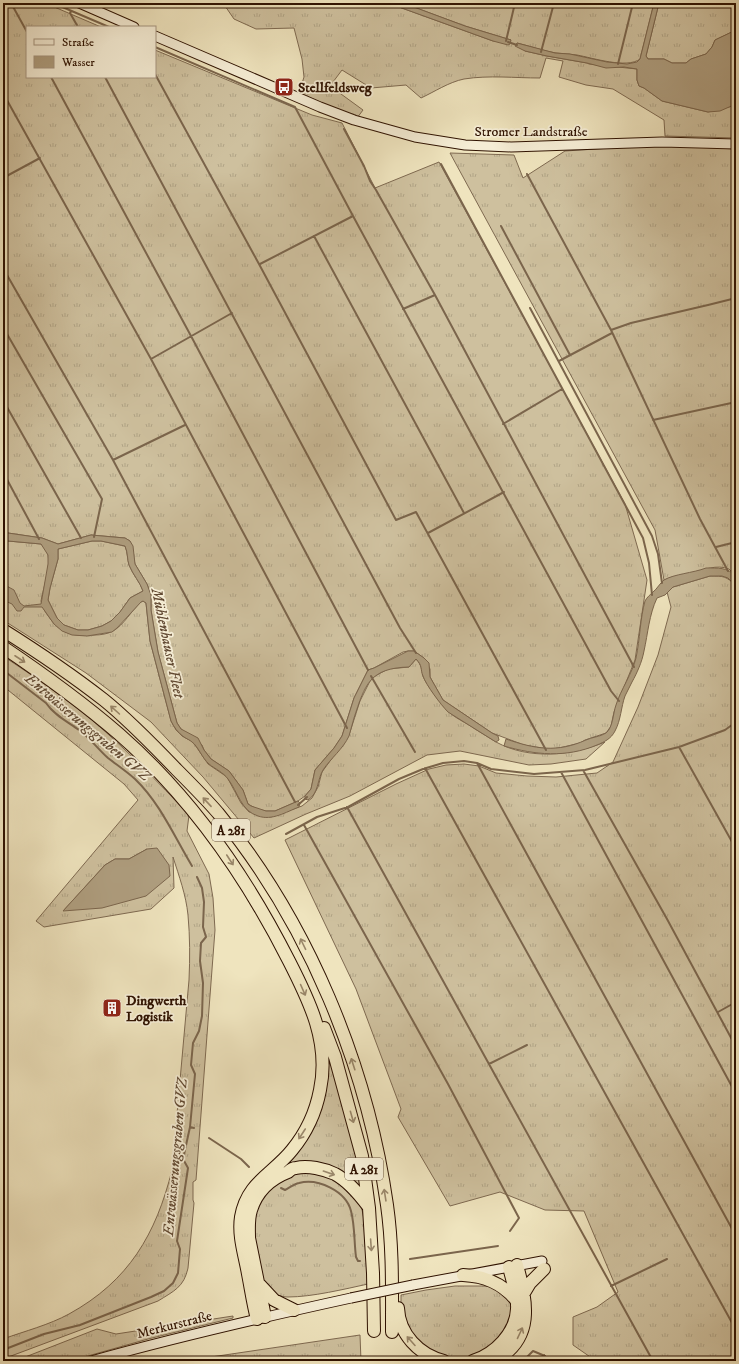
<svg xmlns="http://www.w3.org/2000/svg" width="739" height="1364" viewBox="0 0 739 1364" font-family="'IM FELL DW Pica',serif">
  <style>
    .grass { fill: url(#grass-tufts); stroke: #7e6950; fill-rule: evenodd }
    .water { fill: #ae9d7e; stroke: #7b654c; fill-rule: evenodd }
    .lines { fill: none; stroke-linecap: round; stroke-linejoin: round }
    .stream { stroke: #7b654c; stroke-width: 2 }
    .secondary-casing { stroke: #2f1201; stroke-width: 11 }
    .highway-casing { stroke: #2f1201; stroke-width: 14 }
    .secondary { stroke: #f5edd5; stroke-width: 9 }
    .highway { stroke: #efe4be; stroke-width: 12 }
    .secondary-bridge-casing { stroke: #2f1201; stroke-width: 11; stroke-linecap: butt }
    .secondary-bridge { stroke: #f5edd5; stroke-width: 9 }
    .oneway { stroke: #998669 }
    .labels { text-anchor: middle; stroke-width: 3.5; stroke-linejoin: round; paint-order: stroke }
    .shield { fill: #f5edd5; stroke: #6a5441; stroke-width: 1 }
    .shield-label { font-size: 13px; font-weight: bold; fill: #2f1201 }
    .poi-label { font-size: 14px; font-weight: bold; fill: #2f1201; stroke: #f5edd5; text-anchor: start }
    .street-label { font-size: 14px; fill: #2f1201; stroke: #f5edd5 }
    .water-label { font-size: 15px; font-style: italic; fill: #624a33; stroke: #f5edd5 }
  </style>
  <defs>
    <pattern id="grass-tufts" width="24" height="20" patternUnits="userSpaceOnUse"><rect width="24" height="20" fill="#cec09e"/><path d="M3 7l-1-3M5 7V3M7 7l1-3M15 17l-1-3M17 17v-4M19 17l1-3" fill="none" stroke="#b1a486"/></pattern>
  </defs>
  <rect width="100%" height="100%" fill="#efe4be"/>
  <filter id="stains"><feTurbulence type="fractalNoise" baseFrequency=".005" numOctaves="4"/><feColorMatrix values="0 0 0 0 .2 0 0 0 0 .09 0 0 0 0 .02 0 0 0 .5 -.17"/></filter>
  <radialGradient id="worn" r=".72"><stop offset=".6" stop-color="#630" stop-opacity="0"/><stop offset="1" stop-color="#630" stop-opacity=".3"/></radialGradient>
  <path class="grass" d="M3,3H45L101,27H27V77H155V50L312,115L342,123L375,188L439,162L625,504L647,580L635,660L614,712L611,726L606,733L585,740L580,743L559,748L548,749L524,745L492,733L443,700L430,677V669L424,658L414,651H408L403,652L374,668L368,670L354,698L342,736L334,748L315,770L311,789L305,796L298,801L275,811H266L257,809L248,804L243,790L229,771L211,759L204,750L202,745L181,729L177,723L158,652L151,610V595L147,584L135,564L130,541L125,538L91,535L58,544L42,538L8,533H3Z
    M223,3H382L399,7L493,41L511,40L465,26L403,3H654L640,59C627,69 593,58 577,55C570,54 563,54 556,53C543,51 530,46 517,43L525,51L547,56L587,63L589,64L637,69V80L639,86L644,88L662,101L708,112L733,106L736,104V138L665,136L664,120L613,89L586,85L559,77L563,61L546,58L540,78C515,78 489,75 464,79C449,82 434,92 421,98L406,85L371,88L342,70L330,86L363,110L357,118L299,93L304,77L302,59L294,28L256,29L234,19Z
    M659,3H736V30L715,40L712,47L706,54L691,59L686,63H672L664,59H648L646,56Z
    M657,145L736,149V576C734,574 731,571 729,569C717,564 703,570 692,573C682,575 673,576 664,580L655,530L450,153L514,155L523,178L565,151Z
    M8,541L41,544C44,547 47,551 48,555C51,566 43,589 41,601C42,607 45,612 49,617C60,634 75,637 95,635C100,635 108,634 113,631C124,625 131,611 141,602L143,601L146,603L150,641L171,721L176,730L182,736L193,742L208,764L227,777L241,803L249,812L271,817L302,806L312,798L318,787L322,772L349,735L360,701L370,681L375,676L388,669L409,667L416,659C422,666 421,668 423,676C425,683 441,704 447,710C454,718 467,723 475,729C482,733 489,738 496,742C529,760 571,756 605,742L586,759L551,764L529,765L460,751L427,755L350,796L306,814L254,838L203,777L151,722L86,673L3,620V542Z
    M92,541H101L125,546C128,553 127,559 129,565C133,575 140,582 143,591L130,598L120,612L111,621L102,626L88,630H78L64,625L57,618L48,600L50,588L58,559V549Z
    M710,576C724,576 726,576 736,586V1361H596L573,1345V1317L597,1307L618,1292L584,1211L545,1210L500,1192L450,1206L398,1117L401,1109L356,989L285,840L396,784L429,769L446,765L464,764L479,766L496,773L527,776L556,777L597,773L613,762L638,707L658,655L671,607L667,592L673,587Z
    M3,656C33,676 65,697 92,720C127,750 158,782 189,815L187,831L209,874L213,898L215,930L196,1180L193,1182V1200L194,1203L188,1268C184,1287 174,1291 158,1301L3,1359V1339C25,1331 49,1325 69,1314C129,1281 156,1234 172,1170L189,980C190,958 190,937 188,915C186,895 179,876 173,857L174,888L151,909L44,927L36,921L138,800L124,784L3,686ZM147,849L64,910L105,865L115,859H129Z
    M327,1050C343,1100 355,1146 364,1198L313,1165L270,1178L299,1147Z
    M302,1171L322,1172L339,1180L361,1205L365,1224L368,1284C345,1289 312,1297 288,1297C280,1297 272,1293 265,1289L251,1235L257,1202L269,1186Z
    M455,1286H484L496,1287L512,1303L513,1311L507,1331L477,1357L460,1360L443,1358L413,1339L401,1309V1295L426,1290Z
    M233,1316V1318L148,1339L70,1361H15L97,1329L116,1334Z
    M360,1335L361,1361H184Z"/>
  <path class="water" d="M382,3H403L465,26L511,40L510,44L508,45L493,41L399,7Z
    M654,3H659L646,56L648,59H664L672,63H686L691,59L706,54L712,47L715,40L736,30V104L720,111L708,112L662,101L644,88L639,86L637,80V69L624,67L606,68L587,63L547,56L525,51L515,46L517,43L555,53L570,54L607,62L627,64L637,62L640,59Z
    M3,533H8L42,538L58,544L91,535L125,538L130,541L133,546L135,564L147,584L151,595V610L158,652L177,723L181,729L198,738L204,750L211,759L229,771L243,790L248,804L251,806L266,811H275L298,801L300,803L299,807C286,812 272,821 258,816C241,811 238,792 228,779C223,772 215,769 209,764C202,758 198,746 192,742C190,740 187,739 184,737C178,733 174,727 171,721L150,641L146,603L143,601L141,602L117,628L112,632L87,636L72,635L62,631L54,624L42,607H24L21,611H17L12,604L3,600V584L14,590L20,603L24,606L41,604L48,564V555L41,544L8,541L3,542ZM92,541H101L125,546C128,553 127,559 129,565C133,575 140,582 143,591L130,598L120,612L111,621L102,626L88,630H78L64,625L57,618L48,600L50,588L58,559V549Z
    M706,568C718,568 727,567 736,576V586L728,578L722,576H710L673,587L665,595L657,598C649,615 648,633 644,651C642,662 637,673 632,682C630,687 627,691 625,696C621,707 621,720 615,731C611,739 604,742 597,745C566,758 535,755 504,746L506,739C535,749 557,753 586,740C592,737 600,737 606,733C613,728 613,713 616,705C621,689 632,674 636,658C640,639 640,619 645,601C647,597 650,595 653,592C657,589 660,583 664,580C674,574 693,573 706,568Z
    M408,651H414L424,658L429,663L430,677L443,700L492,733L498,736L499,740L496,742L448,712C441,705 426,685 423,676C420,669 423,666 416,659L409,667C370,668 365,684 354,718C352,724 351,730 349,736C343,749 331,758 323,770C317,780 319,793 308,800L305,799V796L311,789L315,770L334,748L342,736L354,698L368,670L374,668Z
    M157,848L169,865L170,876L146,896L102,908L63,911L105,865L115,859H129L147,849Z"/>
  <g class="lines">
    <path class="stream" d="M11,3L27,32
      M53,3L109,27
      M71,11L70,13L78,27
      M506,41L515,3
      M508,42L517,45
      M155,47L295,107L353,216L611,691L619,701
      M541,52L554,3
      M618,64L633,3
      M155,74L259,264L396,520L416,512L546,750
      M51,77L191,336L368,670
      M105,77L400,628L416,653
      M3,93L151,359L347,728
      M344,129L364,166L370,181L376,190L435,295L634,667
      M441,164L643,538L649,563L652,595
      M527,174L611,330L700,519L728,571
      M3,178L40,158
      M501,226L570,355
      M314,236L464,513
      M260,264L353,216
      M3,268L113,460L295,802
      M530,308L652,536L658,554L662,583
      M403,309L435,295
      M3,327L102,499L94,537
      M611,330L631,323L708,305L736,298
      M151,359L232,313
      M559,361L612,333
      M3,400L81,538
      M653,420L736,402
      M503,424L562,389
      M113,460L185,425
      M3,472L39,539
      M428,533L504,492
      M716,547L736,542
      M3,670L46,703C54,715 68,722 79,730C90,738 98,749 108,758C117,765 126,771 135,779C160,803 174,836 192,866
      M371,676L415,752
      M679,747L736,849
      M477,763L736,1236
      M425,768L736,1330
      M583,770L667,919L736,1047
      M561,772L736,1094
      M298,805L307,797
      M347,807L653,1361
      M304,825L448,1084L519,1218L510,1231
      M286,834L317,817L348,807L399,779L423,769L443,763L464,761L477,763L491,769L534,774L585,770L679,747L725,730L736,722
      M718,1012L736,1002
      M489,1064L527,1045
      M190,1127L194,1128
      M209,1138L241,1159L249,1167
      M281,1188L285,1190C289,1188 294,1184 299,1183C318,1178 346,1191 351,1211C355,1226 354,1242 356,1257L358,1261H360
      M410,1259L498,1246
      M611,1286L667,1259
      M3,1350L44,1334L80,1325L151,1297L164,1291L173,1283L178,1273L180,1249L177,1241L188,1168L183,1159L190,1127L195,1074L191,1065L193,1043L199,1031L202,1016L203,983L200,961L201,943L206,937L203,927L204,902L202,888L197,877
      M551,1359L555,1361
      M523,1361L533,1351L545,1356
      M541,1361L544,1355"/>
    <g class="secondary-casing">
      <path id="secondary" d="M79,3L134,27
        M155,36L320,107L354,120L415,137L465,145L511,147L662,142L736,144
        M413,1285L542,1261
        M91,1361C177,1337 264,1317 351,1298"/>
    </g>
    <g class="highway-casing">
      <path id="highway" d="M3,630C38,652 72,675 104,700C130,721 154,746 177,770C191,784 205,798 218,813C308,922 367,1065 387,1205C393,1247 392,1290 392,1332
        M3,647C43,674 82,702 119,734C190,796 246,876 289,961C310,1002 330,1043 320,1090C316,1111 306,1133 292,1150C273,1174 247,1182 241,1217C238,1236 245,1256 248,1274C251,1289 253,1304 257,1319
        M324,1028L335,1057L362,1156L369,1208L373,1273L374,1331
        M463,1275C485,1276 502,1283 516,1300
        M260,1285L274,1300L294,1310
        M524,1293L530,1283L544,1269
        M398,1308C399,1334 419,1355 444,1361
        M265,1317L249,1238C249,1229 248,1219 251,1210C257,1191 270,1179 288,1172C290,1170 293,1168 296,1168C308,1165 324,1169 335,1174C348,1181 359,1194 368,1206
        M473,1361C495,1354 516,1333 517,1309C518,1296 512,1280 509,1267
        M494,1361C535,1339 527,1303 517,1265"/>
    </g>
    <use href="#secondary" class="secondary"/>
    <use href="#highway" class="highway"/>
    <g class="secondary-bridge-casing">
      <path id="secondary-bridge" d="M351,1298L413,1285"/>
    </g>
    <use href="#secondary-bridge" class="secondary-bridge"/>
  </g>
  <defs><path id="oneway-shaft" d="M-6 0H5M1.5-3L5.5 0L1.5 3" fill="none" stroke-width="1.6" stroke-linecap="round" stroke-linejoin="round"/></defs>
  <g class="oneway">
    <use href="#oneway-shaft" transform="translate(20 659) rotate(33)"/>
    <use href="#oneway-shaft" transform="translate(115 710) rotate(-138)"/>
    <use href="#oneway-shaft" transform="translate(207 802) rotate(-133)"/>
    <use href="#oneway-shaft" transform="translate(230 860) rotate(57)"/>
    <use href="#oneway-shaft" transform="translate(303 944) rotate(-116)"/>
    <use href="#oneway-shaft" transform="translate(303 990) rotate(66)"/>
    <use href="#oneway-shaft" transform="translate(353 1064) rotate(-108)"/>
    <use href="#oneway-shaft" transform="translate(352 1117) rotate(74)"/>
    <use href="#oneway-shaft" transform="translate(302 1134) rotate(123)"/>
    <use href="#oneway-shaft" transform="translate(329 1173) rotate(19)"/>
    <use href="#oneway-shaft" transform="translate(385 1195) rotate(-99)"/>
    <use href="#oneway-shaft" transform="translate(371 1245) rotate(86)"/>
    <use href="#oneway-shaft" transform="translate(520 1333) rotate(-65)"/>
    <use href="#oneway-shaft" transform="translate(411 1341) rotate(-132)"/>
  </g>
  <defs>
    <g id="bus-square" transform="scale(1)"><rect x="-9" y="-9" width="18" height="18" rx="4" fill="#8f2418" stroke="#f5edd5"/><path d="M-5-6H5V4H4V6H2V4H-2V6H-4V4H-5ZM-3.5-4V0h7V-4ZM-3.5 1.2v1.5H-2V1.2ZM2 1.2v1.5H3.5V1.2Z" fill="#fff"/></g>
    <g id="building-square" transform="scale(1)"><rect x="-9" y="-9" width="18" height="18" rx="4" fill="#8f2418" stroke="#f5edd5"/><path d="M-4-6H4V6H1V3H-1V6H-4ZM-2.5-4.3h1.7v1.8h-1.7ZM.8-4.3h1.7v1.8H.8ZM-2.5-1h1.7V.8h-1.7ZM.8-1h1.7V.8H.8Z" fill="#fff"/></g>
  </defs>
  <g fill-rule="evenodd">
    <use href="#bus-square" x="284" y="87"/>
    <use href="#building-square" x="112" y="1008"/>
  </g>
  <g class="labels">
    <g class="shield">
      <rect x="212" y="819" width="38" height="22" rx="3"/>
      <rect x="345" y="1158" width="38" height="22" rx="3"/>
    </g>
    <g class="shield-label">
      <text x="231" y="835">A 281</text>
      <text x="364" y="1174">A 281</text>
    </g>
    <g class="poi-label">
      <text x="298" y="92">Stellfeldsweg</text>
      <text x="126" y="1005">Dingwerth<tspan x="126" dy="16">Logistik</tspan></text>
    </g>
    <g class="street-label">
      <text x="531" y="136">Stromer Landstraße</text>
      <text transform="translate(174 1324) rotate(-14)" y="5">Merkurstraße</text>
    </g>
    <g class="water-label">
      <text transform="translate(168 643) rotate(78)" y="5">Mühlenhauser Fleet</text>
      <text transform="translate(88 727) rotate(40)" y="5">Entwässerungsgraben GVZ</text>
      <text transform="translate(175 1157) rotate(-85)" y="5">Entwässerungsgraben GVZ</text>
    </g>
  </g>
  <rect width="739" height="1364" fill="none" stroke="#efe4be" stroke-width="16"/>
  <rect x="4" y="4" width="731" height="1356" fill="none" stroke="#2f1201" stroke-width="2"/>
  <rect x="8" y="8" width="723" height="1348" fill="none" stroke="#2f1201"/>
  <rect x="26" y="26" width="130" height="52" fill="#f5edd5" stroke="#a69580"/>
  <rect x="34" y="39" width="20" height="6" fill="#f5edd5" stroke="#a69580"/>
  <text x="62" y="46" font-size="12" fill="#2f1201">Straße</text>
  <rect x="34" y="56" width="20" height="12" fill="#ae9d7e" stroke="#a69580"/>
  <text x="62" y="66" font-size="12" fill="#2f1201">Wasser</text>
  <rect width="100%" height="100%" filter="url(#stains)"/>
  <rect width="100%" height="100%" fill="url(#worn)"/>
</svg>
